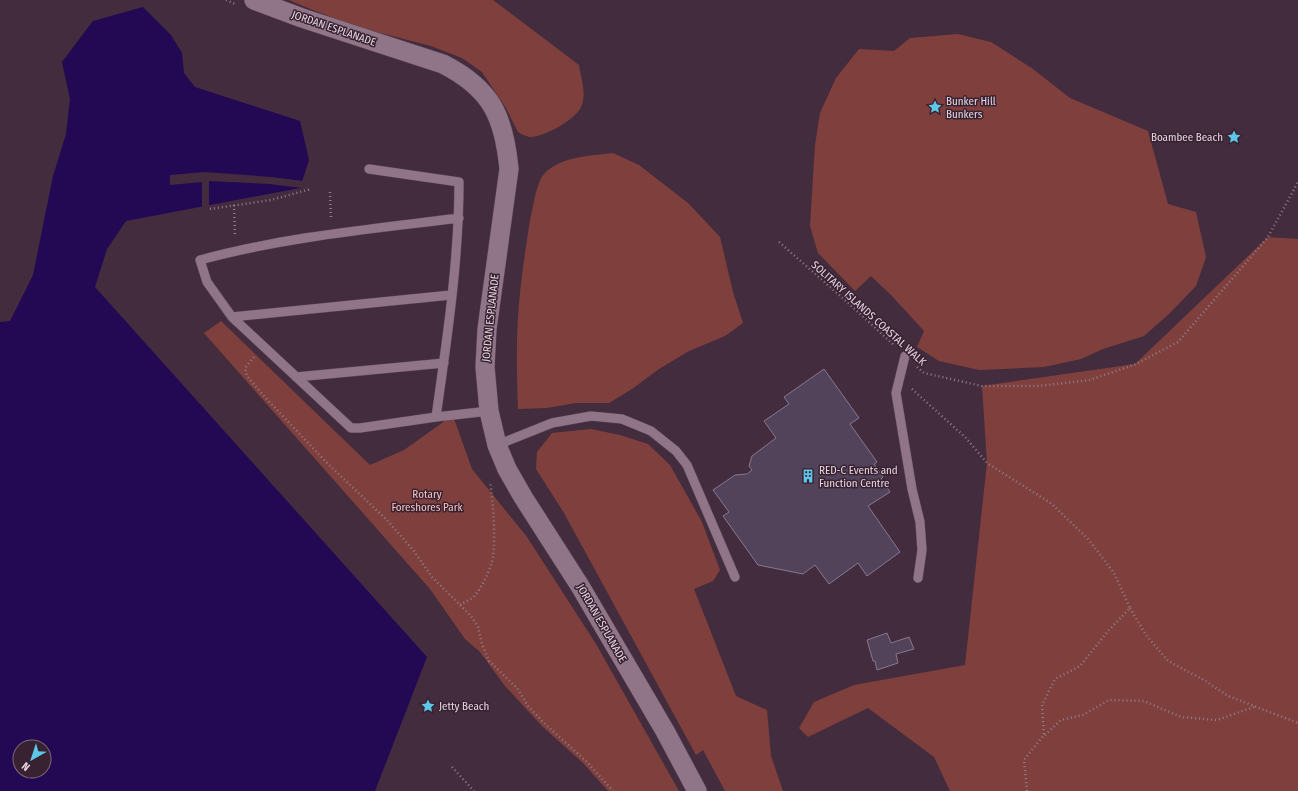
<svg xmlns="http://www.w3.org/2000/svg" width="1298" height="791" viewBox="0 0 1298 791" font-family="'Fira Sans Condensed',sans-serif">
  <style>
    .green { fill: #7f403d }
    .water { fill: #230854; fill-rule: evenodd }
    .pier { fill: #432c3d }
    .building { fill: #52435b; stroke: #887791 }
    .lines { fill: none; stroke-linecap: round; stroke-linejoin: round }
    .service-casing { stroke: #5d4a58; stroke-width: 10 }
    .minor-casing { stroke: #5d4a58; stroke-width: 20 }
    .path { stroke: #907d8b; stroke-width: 2.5; stroke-dasharray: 1 3; stroke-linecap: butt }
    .service { stroke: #907588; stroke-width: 9 }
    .minor { stroke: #907588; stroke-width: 19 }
    .labels { text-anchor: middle; stroke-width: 3; stroke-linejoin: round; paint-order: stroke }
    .street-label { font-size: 11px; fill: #e4d5df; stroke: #382232 }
    .poi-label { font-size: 11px; fill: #e4d5df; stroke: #382232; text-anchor: start }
    .park-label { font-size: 11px; fill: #f8c3bf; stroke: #382232 }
  </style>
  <rect width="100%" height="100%" fill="#432c3d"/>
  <path class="green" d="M289,0H493L579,65C581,78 587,94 581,107C575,120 543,138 529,137C526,136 521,134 518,132L506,108L482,72L462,58L431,46L354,26L303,6Z
    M958,34L991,42L1033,69L1070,98L1148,131L1168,204L1196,212L1206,257L1196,286L1170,313L1144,336L1103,349L1081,359L1044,367L1003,369L979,370L939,361L917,347L924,331L891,295L871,276L855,291L818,253L810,226L815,145L820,113L836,78L859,49L894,51L910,38Z
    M613,153L639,165L688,203L720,237L733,292L743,323L725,336L689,351L659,369L632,389L609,403H576L547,408L518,409C517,379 516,348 518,317C520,285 525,253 530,220C533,209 536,183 544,174C561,156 590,156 613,153Z
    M1268,237L1298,239V791H950L934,757L868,708L808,737L799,728L814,702L854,685L965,665L987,463L982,386L1135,364Z
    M221,321L370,465L404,450L442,423L452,413L472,469L527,537L596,644L679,791H608L583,763L543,727L505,686L480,652L465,639L430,589L204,333Z
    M591,429L620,435L648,444L670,465L702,522L720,570L713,581L694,589L736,696L767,710L771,756L783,791H725L703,750L696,755L564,513L536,469L537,452L552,433Z"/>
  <path class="water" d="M143,7L171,35L182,53L184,73L195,87L300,121L309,160L300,188L126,221L107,249L95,287L427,657L375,791H0V322L10,321L33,275L53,176L66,134L70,99L62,62L93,21ZM20,747H44V771H20Z"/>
  <path class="pier" d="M205,172L271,177L304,181L302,188L269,184L209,181V207L202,208V182L170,185V175Z"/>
  <path class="building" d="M824,369L859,418L850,424L877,462L874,464L883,477L881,479L890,492L868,506L900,552L867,576L858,563L829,584L815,565L803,574L758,565L723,516L729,512L713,490L735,475L747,474L752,470L749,466L752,456L776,438L764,421L789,404L784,397Z
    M887,633L891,643L909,637L914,649L896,654L898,663L877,670L875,661H873L867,640Z"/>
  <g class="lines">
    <g class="service-casing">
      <path id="service" d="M369,169L459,182C459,260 447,339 436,417
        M459,218C372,229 284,237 200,260L207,282L232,317L351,428H360L436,417L489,411
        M232,317L451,295
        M905,356L896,393L912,489L920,522L922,550L918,578
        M296,377L444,363
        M497,445L552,423L591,416L622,419L651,431L676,451L687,465L735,577"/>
    </g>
    <g class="minor-casing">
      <path id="minor" d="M254,0L302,18L443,64C492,89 504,117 509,169L487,329L485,367L489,411L497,445L507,469L523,497L580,586L665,731L697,791"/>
    </g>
    <path class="path" d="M226,0L235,4
      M330,192L331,220
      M234,205L235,236
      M210,209L271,200L311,189
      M779,242L846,301L895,346
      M254,357L245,368L247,376L262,394L328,464L386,519L414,551L432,577L471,616L478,627L482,644L489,661L517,688L528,706L546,725L585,760L613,791
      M917,367L924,373L982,386H1039L1090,380L1136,364L1178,342L1268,237L1298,182
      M912,389L966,438L987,463L1052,504L1088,539L1114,573L1130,608L1109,630L1080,666L1055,679L1042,705L1044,735L1024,760L1027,791
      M460,605C465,602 472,599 475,595C482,587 488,574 491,565C497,549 493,500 490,482
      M1130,608L1146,635L1168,661L1204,680L1228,696L1298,723
      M1045,735L1061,720L1083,715L1109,700L1144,701L1181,717L1217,720L1254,707
      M452,767L474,791"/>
    <use href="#service" class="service"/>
    <use href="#minor" class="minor"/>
  </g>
  <defs>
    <g id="sight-bare" transform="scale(1.08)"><path d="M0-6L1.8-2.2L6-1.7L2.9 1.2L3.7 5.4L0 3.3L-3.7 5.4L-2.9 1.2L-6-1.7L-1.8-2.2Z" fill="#5cc7e7" stroke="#382232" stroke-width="2.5" paint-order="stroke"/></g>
    <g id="building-bare" transform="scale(1.08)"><path d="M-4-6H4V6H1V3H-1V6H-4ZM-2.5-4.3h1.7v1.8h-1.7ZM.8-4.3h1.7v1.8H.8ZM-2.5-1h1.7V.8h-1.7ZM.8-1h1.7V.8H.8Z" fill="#5cc7e7" stroke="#382232" stroke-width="2.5" paint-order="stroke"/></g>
  </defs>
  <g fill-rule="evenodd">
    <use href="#sight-bare" x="935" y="107"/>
    <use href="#sight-bare" x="1234" y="137"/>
    <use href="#building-bare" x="808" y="476"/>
    <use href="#sight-bare" x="428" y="706"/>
  </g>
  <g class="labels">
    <g class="street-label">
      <text transform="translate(334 28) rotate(19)" y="4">JORDAN ESPLANADE</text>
      <text transform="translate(869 313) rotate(42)" y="4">SOLITARY ISLANDS COASTAL WALK</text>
      <text transform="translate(490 318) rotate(-84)" y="4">JORDAN ESPLANADE</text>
      <text transform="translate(602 623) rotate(60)" y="4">JORDAN ESPLANADE</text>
    </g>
    <g class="poi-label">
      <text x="946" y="105">Bunker Hill<tspan x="946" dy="13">Bunkers</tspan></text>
      <text x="1223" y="141" text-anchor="end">Boambee Beach</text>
      <text x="819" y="474">RED-C Events and<tspan x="819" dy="13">Function Centre</tspan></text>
      <text x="439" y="710">Jetty Beach</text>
    </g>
    <g class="park-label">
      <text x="427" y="498">Rotary<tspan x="427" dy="13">Foreshores Park</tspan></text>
    </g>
  </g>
  <g transform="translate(32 759) rotate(219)"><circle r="19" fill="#382232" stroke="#7d6a77"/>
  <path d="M0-3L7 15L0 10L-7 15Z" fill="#5cc7e7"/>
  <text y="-6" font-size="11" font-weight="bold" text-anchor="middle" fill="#e4d5df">N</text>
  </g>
</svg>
